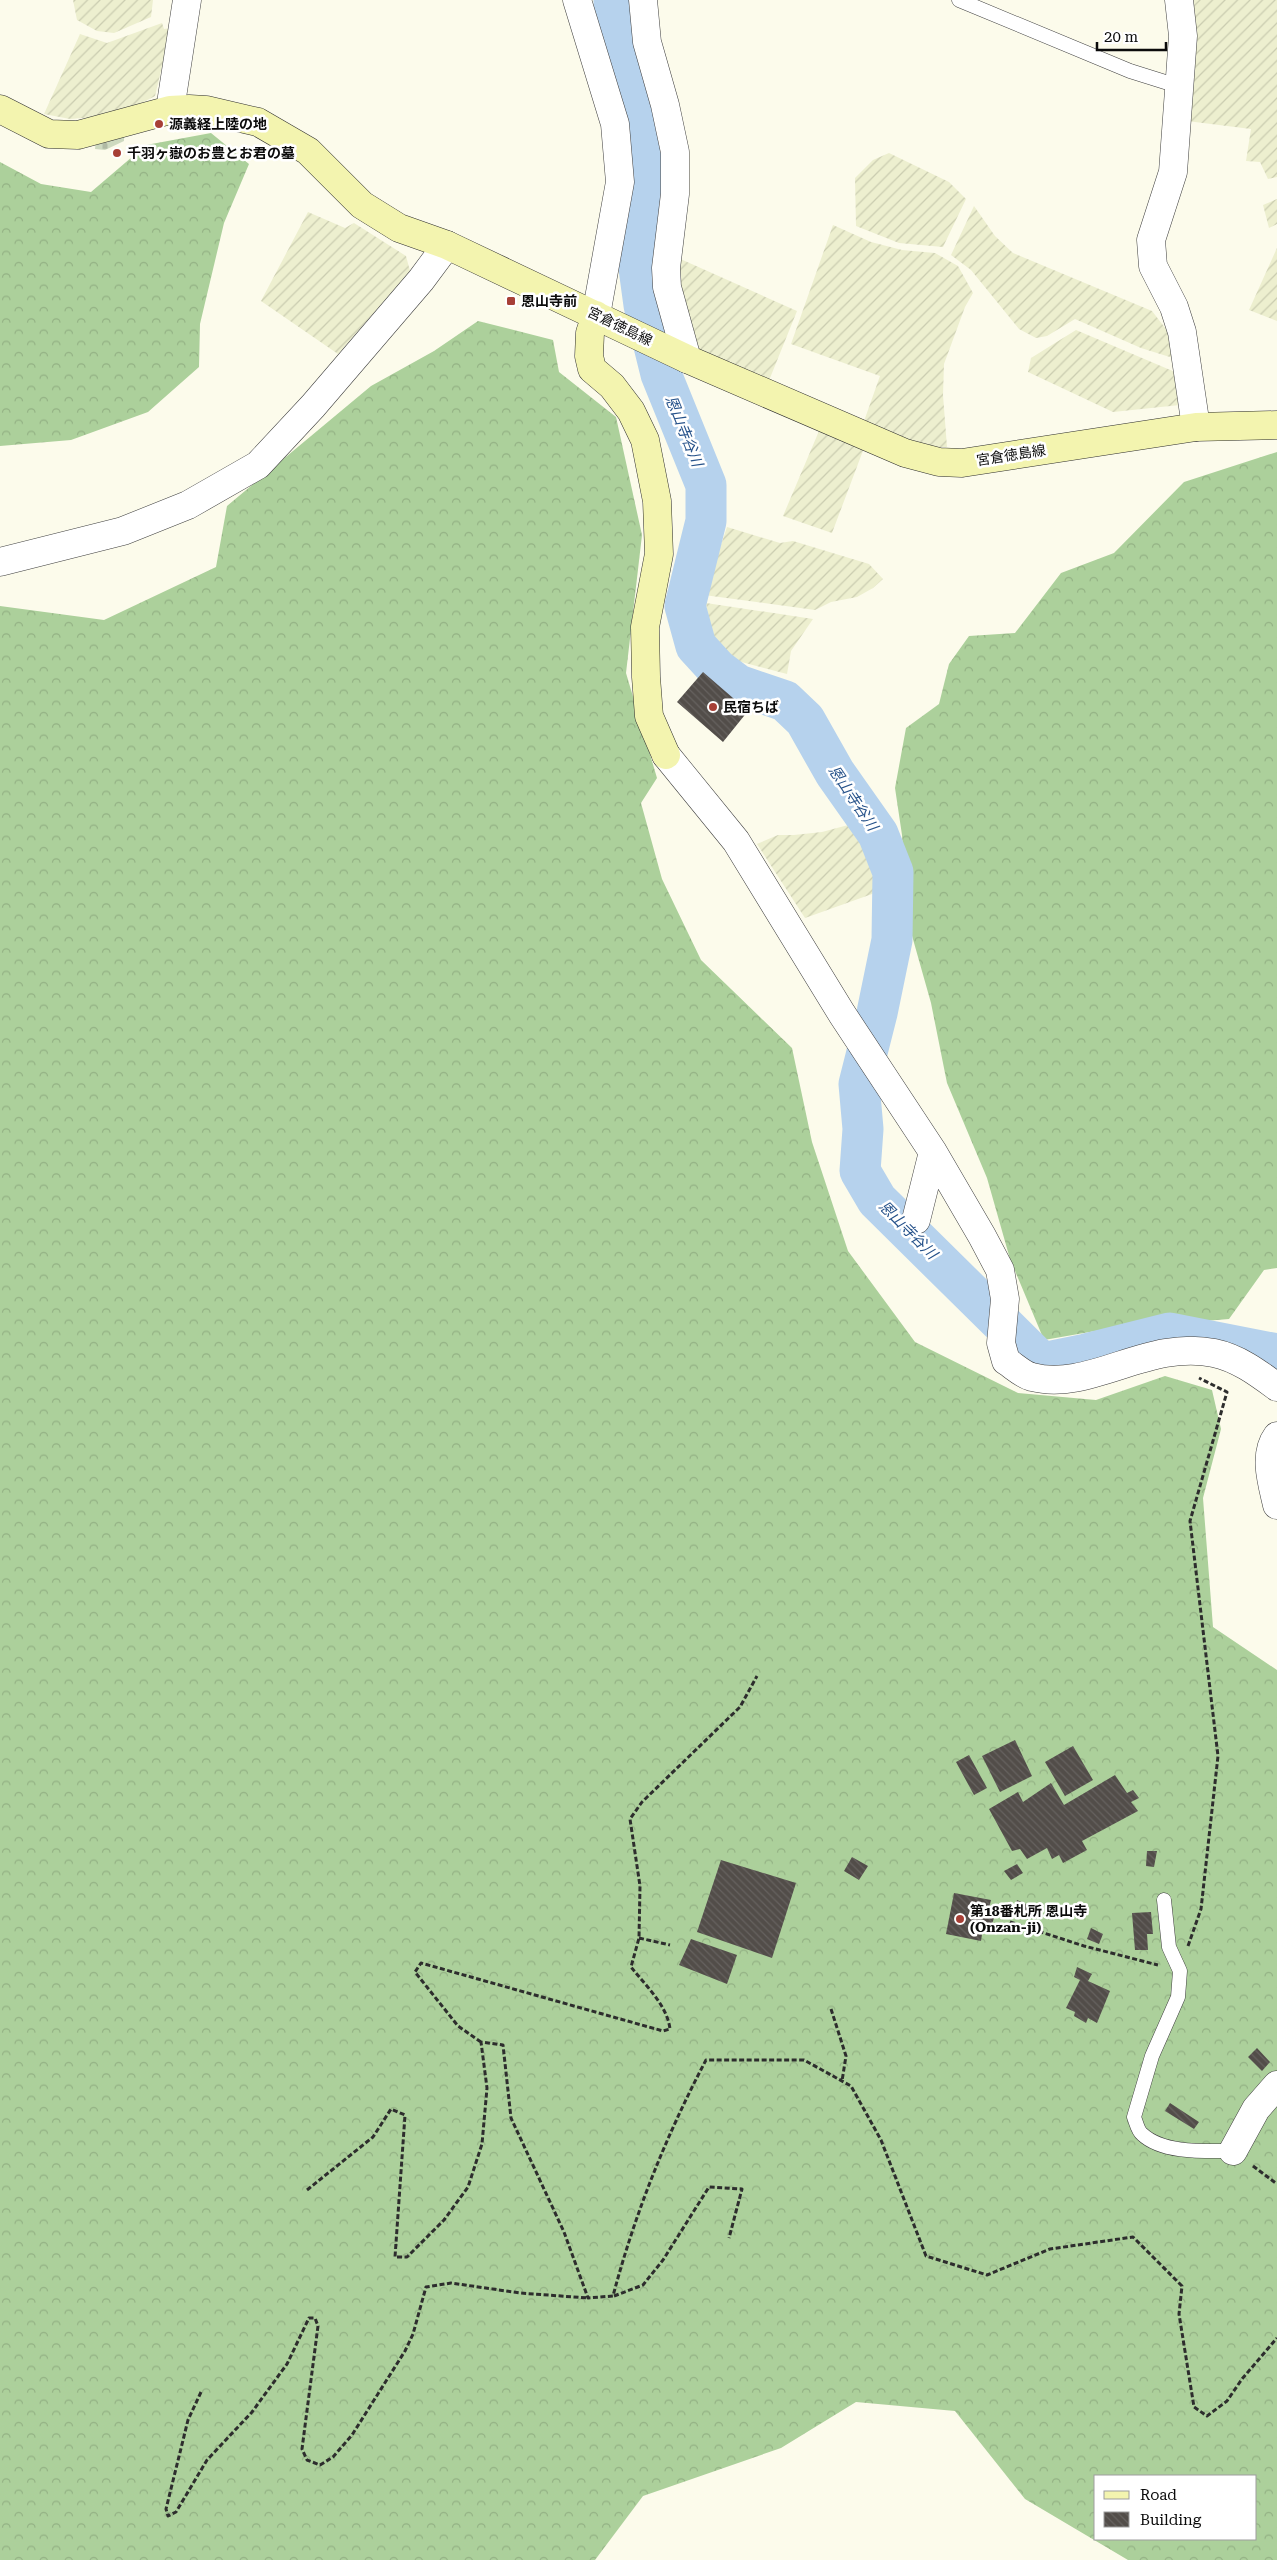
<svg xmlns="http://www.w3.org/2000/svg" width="1277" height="2560" viewBox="0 0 1277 2560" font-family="'Roboto Serif','Noto Sans JP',serif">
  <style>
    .farmland { fill: url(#farmland-furrows) }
    .forest { fill: url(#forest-crowns); fill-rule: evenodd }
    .cemetery { fill: url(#cemetery-stones) }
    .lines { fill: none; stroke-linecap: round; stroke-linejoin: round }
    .river { stroke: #b6d2ed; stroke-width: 41 }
    .building { fill: url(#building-back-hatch) }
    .lane-casing { stroke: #3e3e3e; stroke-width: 15 }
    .street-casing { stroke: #3e3e3e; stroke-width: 29 }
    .secondary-casing { stroke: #2d2d2d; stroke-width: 29 }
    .path { stroke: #2d2d2d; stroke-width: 3; stroke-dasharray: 5 2.5; stroke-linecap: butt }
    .lane { stroke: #fff; stroke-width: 14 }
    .street { stroke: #fff; stroke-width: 28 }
    .secondary { stroke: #f3f4af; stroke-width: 28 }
    .poi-dot { fill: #a73f36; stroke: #fff; stroke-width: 2 }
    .labels { text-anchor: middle; stroke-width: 5; stroke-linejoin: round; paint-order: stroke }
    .poi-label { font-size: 14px; font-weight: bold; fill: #0b0b0b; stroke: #fff; text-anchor: start }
    .street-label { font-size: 14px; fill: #0b0b0b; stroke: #fff }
    .water-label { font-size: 15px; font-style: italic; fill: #26528a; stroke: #fff }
  </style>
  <defs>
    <pattern id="farmland-furrows" width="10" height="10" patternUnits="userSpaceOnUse" patternTransform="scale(1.25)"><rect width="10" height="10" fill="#edefcf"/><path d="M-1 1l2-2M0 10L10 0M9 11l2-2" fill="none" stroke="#caccb0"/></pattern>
    <pattern id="forest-crowns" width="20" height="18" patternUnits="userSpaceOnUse" patternTransform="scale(1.25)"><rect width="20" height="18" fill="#acd09b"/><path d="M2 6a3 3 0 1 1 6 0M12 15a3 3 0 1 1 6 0" fill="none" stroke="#93b184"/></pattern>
    <pattern id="cemetery-stones" width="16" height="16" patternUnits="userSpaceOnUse" patternTransform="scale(1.25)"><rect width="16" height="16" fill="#cedac0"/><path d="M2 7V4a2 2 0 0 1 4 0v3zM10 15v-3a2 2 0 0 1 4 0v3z" fill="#b0baa4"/></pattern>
    <pattern id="building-back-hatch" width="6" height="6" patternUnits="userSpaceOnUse" patternTransform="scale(1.25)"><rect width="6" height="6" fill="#524d49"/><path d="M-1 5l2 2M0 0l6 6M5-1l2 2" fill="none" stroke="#66625f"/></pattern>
  </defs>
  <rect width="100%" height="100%" fill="#fcfbeb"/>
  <path class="farmland" d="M73,0H153L151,17L114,33L97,31L77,20Z
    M1193,0H1277V177L1268,179L1260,162L1246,161L1251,129L1187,121L1193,90L1196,44Z
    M162,23L164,29L171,28L155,96L134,107L95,117L70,119L44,114L80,34L107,43Z
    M889,153L949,182L966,199L943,247L899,243L856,226L855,178L873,160Z
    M1277,199V224L1269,228L1263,205Z
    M974,206L995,236L1013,253L1152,311L1169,333L1173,358L1141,348L1075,319L1047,336L1036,338L1019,329L971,270L951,255Z
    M308,212L345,228L354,223L406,256L410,271L338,354L261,301Z
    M833,225L871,242L902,250L935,253L958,266L973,293L965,307L944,364L943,395L947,447H916L863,424L880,376L791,344Z
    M1277,248V321L1249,310Z
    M667,253L797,311L768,383L644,328L635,312L634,296Z
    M1076,330L1175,372L1180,405L1113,412L1028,372L1031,358Z
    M819,431L864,448L832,533L783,516Z
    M727,527L780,543L793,541L869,564L883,579L873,588L857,597L831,602L815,610L704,595Z
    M706,603L813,619L791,651L787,674L734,660L714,638L708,617Z
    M852,824L886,889L805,918L757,844L778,835H794L822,832Z"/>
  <path class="forest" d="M211,133L249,164L224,223L200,324L199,367L148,412L71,440L0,446V162L41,184L91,192L146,145Z
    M478,321L553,340L559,372L616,417L642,535L626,673L657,778L641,803L662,879L701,960L792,1048L812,1142L848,1251L915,1342L1018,1393L1096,1400L1165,1376L1212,1390L1221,1429L1203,1498L1213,1627L1277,1670V2560H1128L1025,2499L955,2411L856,2402L781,2448L643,2496L595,2560H0V606L104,620L216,567L227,506L371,386L434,351ZM1096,2476H1256V2539H1096Z
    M1277,452V1268L1264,1270L1229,1319L1107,1329L1044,1340L1010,1259L987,1178L947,1083L931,1003L907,918L902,835L895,788L906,728L939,704L949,664L969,636L1015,633L1061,573L1114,553L1184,482Z"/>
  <path class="cemetery" d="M124,133V141L105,150L95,149L96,140Z"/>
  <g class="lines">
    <path class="river" d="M614,0V30L644,126L650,151L645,212L638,261L644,305L661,374L706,485V521L685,606L696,646L718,670L738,685L785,701L805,720L835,773L878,834L893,872L892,940L877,1013L859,1084L863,1129L860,1171L877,1200L1042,1363L1086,1354L1170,1333L1277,1354"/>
  </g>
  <path class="building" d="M703,672L748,711L723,742L677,702Z
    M1015,1740L1032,1776L1000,1792L982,1756Z
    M1073,1746L1093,1780L1065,1796L1045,1762Z
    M969,1755L987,1788L974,1795L956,1762Z
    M1115,1775L1127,1793L1133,1790L1139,1798L1131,1802L1138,1811L1082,1841L1087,1850L1063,1863L1059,1855L1052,1859L1047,1848L1027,1859L1020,1849L1012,1851L989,1809L1018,1792L1023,1802L1051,1783L1064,1805Z
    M1147,1851H1157L1154,1867L1146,1866Z
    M852,1857L868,1866L859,1880L844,1871Z
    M721,1860L796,1883L772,1958L697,1932Z
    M1017,1864L1023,1873L1011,1880L1004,1871Z
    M954,1893L991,1900L988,1913L995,1915L990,1930L983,1928L981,1941L946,1934Z
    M1017,1900L1033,1907L1028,1919L1013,1914Z
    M1151,1912L1153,1934H1147L1148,1950H1135L1132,1913Z
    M1091,1928L1103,1934L1099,1944L1087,1939Z
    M691,1939L737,1955L727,1984L679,1965Z
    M1077,1967L1092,1974L1088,1981L1110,1991L1097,2023L1088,2018L1086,2023L1074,2016L1075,2012L1066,2008L1080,1980L1074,1977Z
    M1257,2048L1270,2062L1262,2071L1248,2057Z
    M1170,2103L1199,2122L1194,2129L1165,2111Z"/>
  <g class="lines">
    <g class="lane-casing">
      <path id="lane" d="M959,0L1130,71L1181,87
        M1164,1900L1169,1947L1180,1971L1178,1997L1152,2056L1134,2117C1136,2122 1138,2131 1142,2134C1163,2154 1207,2151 1233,2151"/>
    </g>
    <g class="street-casing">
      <path id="street" d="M577,0L615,124L620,182L596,315
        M643,0L647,42L665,105L675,152V194L666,268L667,287L687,359
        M1179,0L1183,36L1173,172L1151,240L1153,266L1174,307L1182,332L1196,427
        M170,110L187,0
        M0,562L123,531L188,505L258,465L313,406L421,280L447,245
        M666,755L736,841L842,1014L933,1152L982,1236L1000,1270L1005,1299L1001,1343L1006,1361C1014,1366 1023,1375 1032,1377C1090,1392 1148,1339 1214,1353C1238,1358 1258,1373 1277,1387
        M916,1220L933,1152
        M1277,1436C1263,1455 1272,1483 1277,1505
        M1233,2151L1256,2109L1277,2085"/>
    </g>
    <g class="secondary-casing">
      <path id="secondary" d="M0,109L49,134L78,135L170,110L189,109L206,110L258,122L308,151L362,205L399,228L447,245L687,359L905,453L939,462L962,463L1196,427L1277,425
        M596,315L590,333L589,356L592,369L612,386L631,411L645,440L657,501L659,554L645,627L646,677L649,716L666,755"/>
    </g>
    <path class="path" d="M1010,1922L1084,1946L1158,1965
      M639,1938L670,1945
      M1188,1946L1201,1909L1218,1756L1190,1521L1227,1392L1199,1378
      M831,2009L846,2056L842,2081
      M481,2042L458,2026L415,1972L421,1963L663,2031L670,2029C667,2005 646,1986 631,1967L639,1938L640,1886L630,1819L642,1802L740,1707L757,1676
      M1253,2166L1277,2184
      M307,2190L373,2137L391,2109L405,2115L395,2257H407L444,2220L468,2187L482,2144L487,2088L481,2042L503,2045L511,2118L564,2232L588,2298L613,2296C635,2213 666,2136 706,2060H804L851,2086L881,2140L926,2256L987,2275L1050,2249L1133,2237L1182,2286L1179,2314L1194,2407L1207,2416L1227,2401L1242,2379L1277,2338
      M614,2296L643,2285L663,2260L709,2187L742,2189L729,2238
      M201,2392L188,2420L166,2509L168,2516L176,2512L207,2460L252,2412L287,2364L309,2318H315L318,2326L302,2449L307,2460L320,2465L333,2457L352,2435L405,2351L413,2334L426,2287L451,2283L520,2293L588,2298"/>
    <use href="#lane" class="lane"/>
    <use href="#street" class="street"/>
    <use href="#secondary" class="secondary"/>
  </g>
  <g class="poi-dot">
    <circle cx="159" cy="124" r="5"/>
    <circle cx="117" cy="153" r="5"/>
    <rect x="506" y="296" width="10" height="10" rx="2.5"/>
    <circle cx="713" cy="707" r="5"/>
    <circle cx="960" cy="1919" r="5"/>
  </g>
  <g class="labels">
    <g class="poi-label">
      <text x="169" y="129">源義経上陸の地</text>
      <text x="127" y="158">千羽ヶ嶽のお豊とお君の墓</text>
      <text x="521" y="306">恩山寺前</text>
      <text x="723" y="712">民宿ちば</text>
      <text x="970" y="1916">第18番札所 恩山寺<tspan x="970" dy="16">(Onzan-ji)</tspan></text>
    </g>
    <g class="street-label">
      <text transform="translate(620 326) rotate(26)" y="5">宮倉徳島線</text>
      <text transform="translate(1011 455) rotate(-9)" y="5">宮倉徳島線</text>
    </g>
    <g class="water-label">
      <text transform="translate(684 431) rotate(68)" y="5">恩山寺谷川</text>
      <text transform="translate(853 798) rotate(56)" y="5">恩山寺谷川</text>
      <text transform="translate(908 1230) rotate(45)" y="5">恩山寺谷川</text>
    </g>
  </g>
  <rect x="1094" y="2475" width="162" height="65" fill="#ffffff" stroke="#9d9d9d"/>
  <rect x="1104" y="2491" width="25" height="8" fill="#f3f4af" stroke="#9d9d9d"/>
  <text x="1140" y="2500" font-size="15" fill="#0b0b0b">Road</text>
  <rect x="1104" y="2512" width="25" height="15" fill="url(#building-back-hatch)" stroke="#9d9d9d"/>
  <text x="1140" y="2525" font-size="15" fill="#0b0b0b">Building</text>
  <path d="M1097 42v8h69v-8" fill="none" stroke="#0b0b0b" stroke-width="2.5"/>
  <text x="1104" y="42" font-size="15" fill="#0b0b0b" stroke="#ffffff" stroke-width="4" paint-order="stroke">20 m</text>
</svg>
